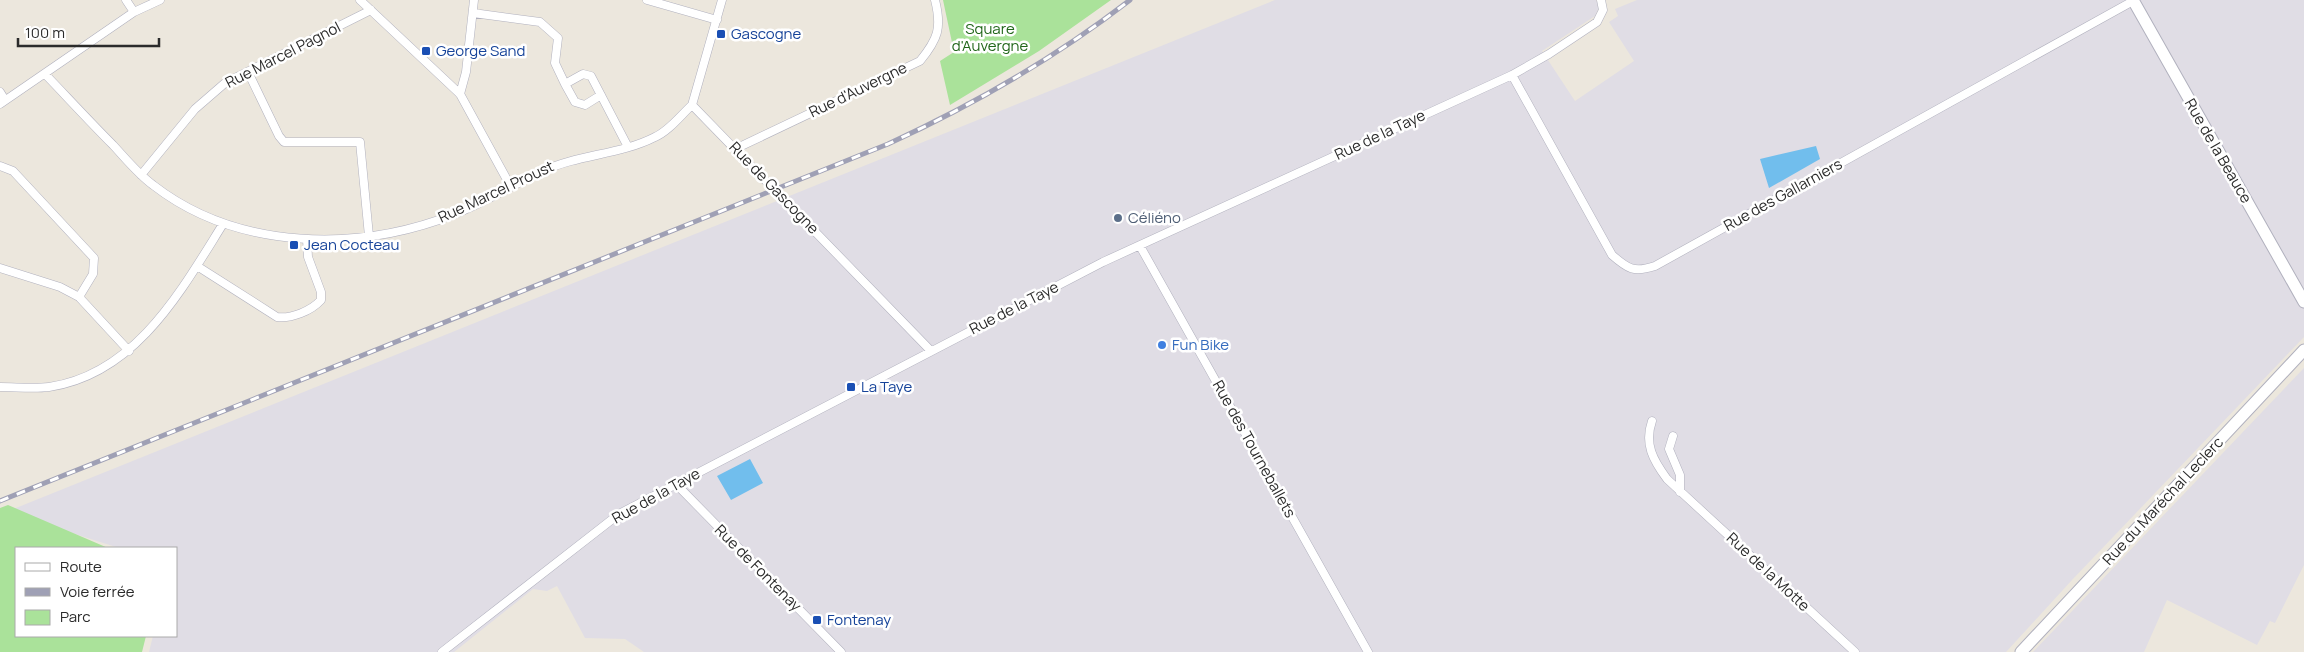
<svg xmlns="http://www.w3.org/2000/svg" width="2304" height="652" viewBox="0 0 2304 652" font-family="Manrope,sans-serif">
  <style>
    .industrial { fill: #e0dde5 }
    .green { fill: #aae29a }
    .water { fill: #71beed }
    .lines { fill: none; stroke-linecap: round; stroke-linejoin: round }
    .street-casing { stroke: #b1b1be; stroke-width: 9 }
    .secondary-casing { stroke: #b1b1be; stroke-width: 13 }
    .street { stroke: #fff; stroke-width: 8 }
    .secondary { stroke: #fff; stroke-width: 11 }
    .rail-casing { stroke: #9fa0b5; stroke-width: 5 }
    .rail { stroke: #fff; stroke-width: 3; stroke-dasharray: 9; stroke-linecap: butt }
    .transit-dot { fill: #1a4fb4; stroke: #fff; stroke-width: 2 }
    .service-dot { fill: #5c6f8a; stroke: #fff; stroke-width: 2 }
    .shop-dot { fill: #3f7fe0; stroke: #fff; stroke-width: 2 }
    .labels { text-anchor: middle; stroke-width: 5; stroke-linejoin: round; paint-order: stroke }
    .park-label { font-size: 15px; fill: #22671b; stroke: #fff }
    .transit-label { font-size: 15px; fill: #164399; stroke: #fff; text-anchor: start }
    .street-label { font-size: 15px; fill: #2b2b2b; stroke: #fff }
    .service-label { font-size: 15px; fill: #4e5e75; stroke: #fff; text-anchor: start }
    .shop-label { font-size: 15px; fill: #366cbe; stroke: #fff; text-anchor: start }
  </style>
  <rect width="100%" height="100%" fill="#ece7dd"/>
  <path class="industrial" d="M1275,0H1596L1599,7L1595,16L1542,51L1575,101L1634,61L1609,22L1618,16L1615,9L1637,0H2304V337L2072,580L2006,652H644L625,639L585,638L557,586L547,591L533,589L454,652H149L153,636H176V548H119L6,512Z
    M2304,368V565L2275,623L2270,621L2257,645L2167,600L2144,652H2033Z"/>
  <path class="green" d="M943,0H1111L1039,51L950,105L940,61L954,52Z
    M8,505L108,548H16V636H146L142,652H0V508Z"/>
  <path class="water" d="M1816,146L1820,159L1769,188L1760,159Z
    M750,459L763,483L731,500L717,476Z"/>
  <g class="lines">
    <g class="street-casing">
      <path id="street" d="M126,0L134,12
        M360,0L460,94L511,187
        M647,0L717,20
        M473,13L540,22L558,38L555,63L565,84L583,74L591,76L628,147
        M248,72L279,136L284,142H360L369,236
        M45,74C68,98 90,122 113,145C126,159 138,174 153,185C238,251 359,252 455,214C486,202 514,184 543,171C579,154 620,155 655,137C669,131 681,115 692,105
        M1512,75L1612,255C1628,269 1634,273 1655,266L2133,1
        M565,84L575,102L585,105L601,95
        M0,92L5,100
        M460,94L466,72L474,0
        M0,104L134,12L160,0
        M692,105L931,351
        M692,105L722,0
        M735,149L920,61C938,39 942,28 935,0
        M0,166L13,171L94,258L93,274L79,297
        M141,175L195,109L225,83L371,10
        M1140,246L1368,652
        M197,266L277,317C291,319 311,311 321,300V292L308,257L307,239
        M0,268L60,287L79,297L129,351
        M0,387C16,387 34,389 49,387C136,374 181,291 223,224
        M1652,421C1644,444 1653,460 1667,479L1855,652
        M1673,436L1669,449L1680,475V492
        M676,484L841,652
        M442,652L619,514L1103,262L1512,75L1549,54L1597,22L1603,10L1601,0"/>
    </g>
    <g class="secondary-casing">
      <path id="secondary" d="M2133,0L2304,302
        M2021,652L2304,350"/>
    </g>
    <use href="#street" class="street"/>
    <use href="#secondary" class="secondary"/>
    <g class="rail-casing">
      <path id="rail" d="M0,501L888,144C973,105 1055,58 1130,0"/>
    </g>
    <use href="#rail" class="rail"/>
  </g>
  <g class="transit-dot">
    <rect x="716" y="29" width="10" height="10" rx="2.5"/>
    <rect x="421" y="46" width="10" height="10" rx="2.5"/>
    <rect x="289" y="240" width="10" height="10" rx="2.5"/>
    <rect x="846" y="382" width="10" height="10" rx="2.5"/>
    <rect x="812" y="615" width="10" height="10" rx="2.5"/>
  </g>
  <circle class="service-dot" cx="1118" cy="218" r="5"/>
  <circle class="shop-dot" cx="1162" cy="345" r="5"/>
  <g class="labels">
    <g class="park-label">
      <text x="990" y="34">Square<tspan x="990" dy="17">d'Auvergne</tspan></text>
    </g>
    <g class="transit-label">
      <text x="731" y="39">Gascogne</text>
      <text x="436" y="56">George Sand</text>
      <text x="304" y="250">Jean Cocteau</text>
      <text x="861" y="392">La Taye</text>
      <text x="827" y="625">Fontenay</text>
    </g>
    <g class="street-label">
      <text transform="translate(283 55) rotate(-27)" y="5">Rue Marcel Pagnol</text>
      <text transform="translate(858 90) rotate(-26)" y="5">Rue d'Auvergne</text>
      <text transform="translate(1380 135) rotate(-25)" y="5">Rue de la Taye</text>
      <text transform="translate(2218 151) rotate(60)" y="5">Rue de la Beauce</text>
      <text transform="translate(774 188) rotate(46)" y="5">Rue de Gascogne</text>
      <text transform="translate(496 192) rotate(-25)" y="5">Rue Marcel Proust</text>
      <text transform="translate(1783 195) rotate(-29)" y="5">Rue des Gallarniers</text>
      <text transform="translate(1014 308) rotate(-27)" y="5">Rue de la Taye</text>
      <text transform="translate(1254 449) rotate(61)" y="5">Rue des Tourneballets</text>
      <text transform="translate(656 496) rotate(-29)" y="5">Rue de la Taye</text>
      <text transform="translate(2163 501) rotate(-47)" y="5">Rue du Maréchal Leclerc</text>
      <text transform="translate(758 568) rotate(45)" y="5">Rue de Fontenay</text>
      <text transform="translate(1768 572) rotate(43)" y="5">Rue de la Motte</text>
    </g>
    <g class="service-label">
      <text x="1128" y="223">Céliéno</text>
    </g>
    <g class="shop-label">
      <text x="1172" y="350">Fun Bike</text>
    </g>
  </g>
  <rect x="15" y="547" width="162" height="90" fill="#ffffff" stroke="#aaaaaa"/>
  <rect x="25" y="563" width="25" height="8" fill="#ffffff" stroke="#aaaaaa"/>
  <text x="60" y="572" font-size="15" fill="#2b2b2b">Route</text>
  <rect x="25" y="588" width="25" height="8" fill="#9fa0b5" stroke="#aaaaaa"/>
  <text x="60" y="597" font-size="15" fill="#2b2b2b">Voie ferrée</text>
  <rect x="25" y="610" width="25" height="15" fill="#aae29a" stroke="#aaaaaa"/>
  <text x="60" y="622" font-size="15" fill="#2b2b2b">Parc</text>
  <path d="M18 38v8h141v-8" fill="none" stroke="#2b2b2b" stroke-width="2.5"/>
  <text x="25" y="38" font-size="15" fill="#2b2b2b" stroke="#ffffff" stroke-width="4" paint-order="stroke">100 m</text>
</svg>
